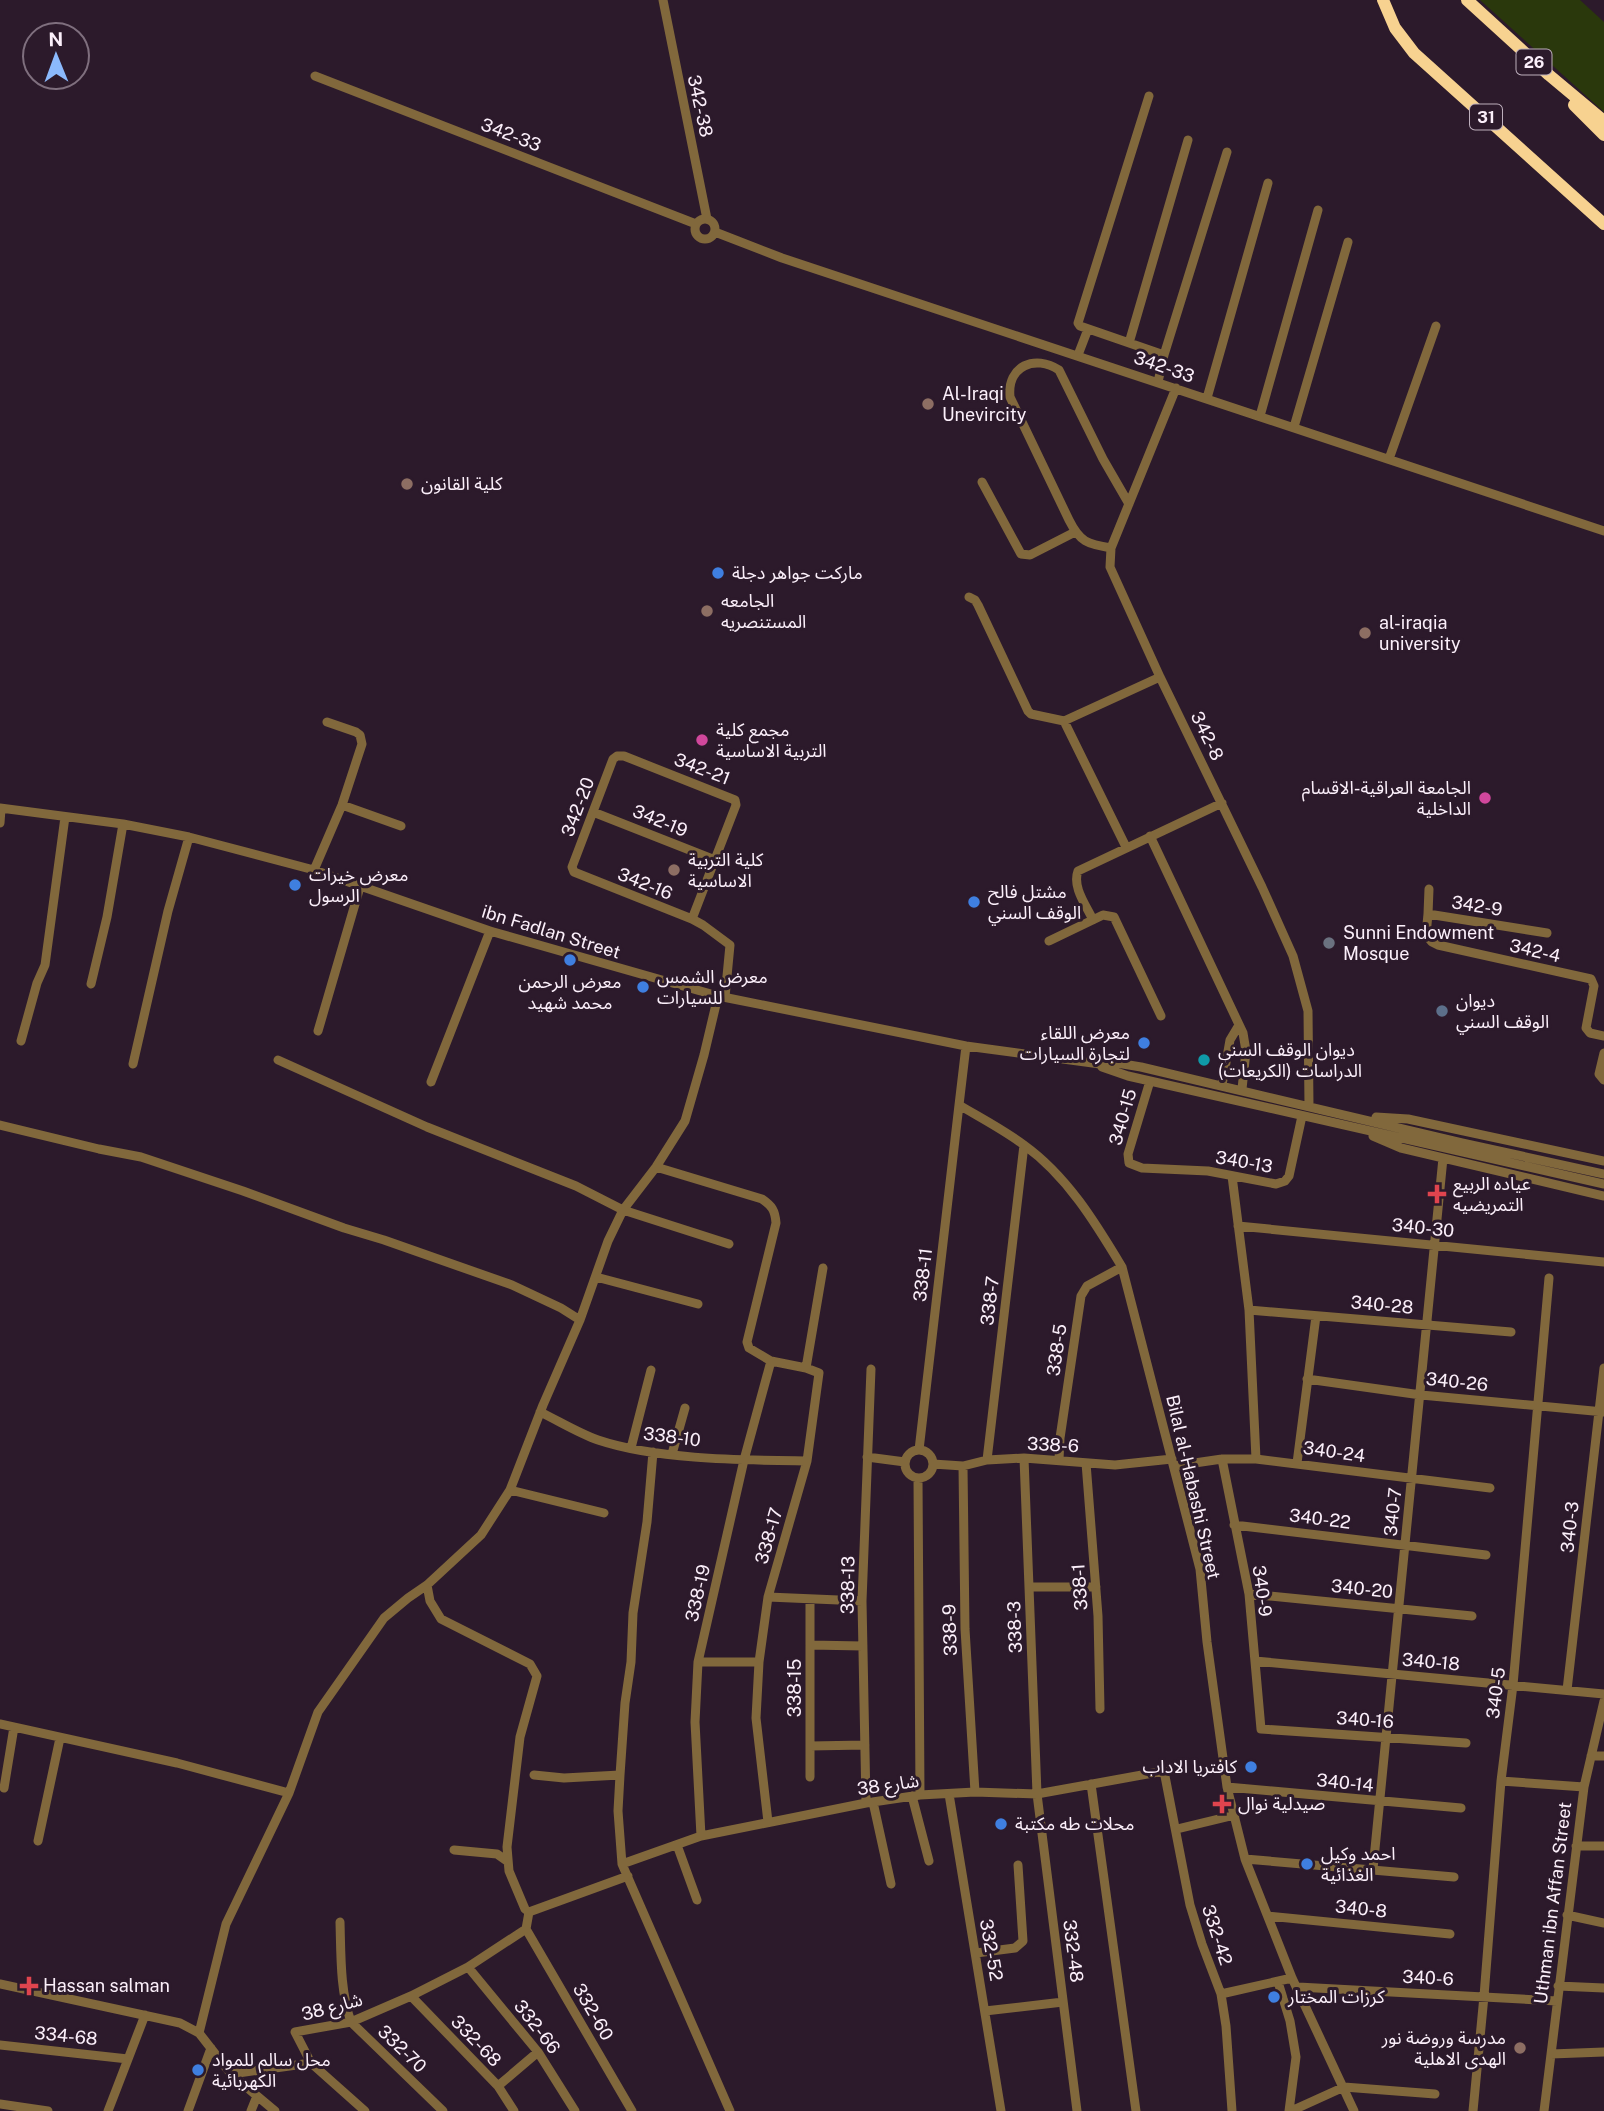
<svg xmlns="http://www.w3.org/2000/svg" width="1604" height="2111" viewBox="0 0 1604 2111" font-family="'Public Sans','Noto Sans Arabic',sans-serif">
  <style>
    .green { fill: #2a380c }
    .lines { fill: none; stroke-linecap: round; stroke-linejoin: round }
    .minor { stroke: #81683c; stroke-width: 9 }
    .highway { stroke: #f7d290; stroke-width: 12 }
    .education-dot { fill: #8d6e63; stroke: #2c1a2b; stroke-width: 2.5 }
    .shop-dot { fill: #3f7fe0; stroke: #2c1a2b; stroke-width: 2.5 }
    .hotel-dot { fill: #d1479c; stroke: #2c1a2b; stroke-width: 2.5 }
    .worship-dot { fill: #6b7280; stroke: #2c1a2b; stroke-width: 2.5 }
    .service-dot { fill: #5c6f8a; stroke: #2c1a2b; stroke-width: 2.5 }
    .culture-dot { fill: #0f9aa8; stroke: #2c1a2b; stroke-width: 2.5 }
    .health-dot { fill: #e0444e; stroke: #2c1a2b; stroke-width: 2.5 }
    .labels { text-anchor: middle; stroke-width: 6; stroke-linejoin: round; paint-order: stroke }
    .shield { fill: #2c1a2b; stroke: #bdafbc; stroke-width: 2 }
    .shield-label { font-size: 16px; font-weight: bold; fill: #fbeffa }
    .street-label { font-size: 18px; fill: #fbeffa; stroke: #2c1a2b }
    .poi-label { font-size: 18px; fill: #fbeffa; stroke: #2c1a2b; text-anchor: start }
  </style>
  <rect width="100%" height="100%" fill="#2c1a2b"/>
  <path class="green" d="M1480,0H1580L1604,22V112Z"/>
  <g class="lines">
    <path class="minor" d="M663,0L707,219
      M315,76L696,224
      M1149,96L1078,323L1080,326L1164,355L1227,152
      M695 229a10 10 0 1 1 20 0a10 10 0 1 1-20 0Z
      M715,232L782,258L1604,531
      M1129,343L1188,140
      M1078,355L1088,329
      M1158,382L1164,355
      M1176,388L1111,548L1110,567L1160,677L1262,887L1293,956L1308,1011L1309,1105
      M1207,398L1268,183
      M1260,416L1318,210
      M1294,427L1348,242
      M1389,459L1436,326
      M982,482L1021,554L1030,555L1075,532
      M1111,548C1087,544 1080,542 1069,520L1010,397C1007,366 1035,354 1059,370L1103,459L1129,504
      M969,597L975,600L978,605L1028,711L1031,714L1064,721L1160,677
      M1064,721L1126,847
      M342,805L401,826
      M0,808L123,824L189,837L314,870L490,931L718,996L966,1046L1100,1064L1105,1061L1141,1067L1462,1143L1604,1174
      M593,812L715,860
      M0,823L1,809
      M1150,836L1243,1033L1246,1051L1242,1089
      M314,870L342,805L362,744L360,735L356,732L327,722
      M1429,889L1428,914L1547,933
      M1428,914L1426,935L1432,942L1438,945L1591,979L1594,986L1586,1028L1590,1033L1604,1036
      M692,919L736,805L735,800L624,756H617L613,759L572,867L574,872L692,919L703,925L730,945L725,997
      M1093,920C1086,905 1072,887 1078,871L1222,803
      M1049,941L1103,915L1114,917L1161,1016
      M91,984L107,917L123,824
      M318,1031L360,887
      M21,1041L37,983L45,965L65,817
      M966,1046L959,1105C981,1118 1004,1130 1024,1145C1067,1176 1095,1222 1122,1267L1200,1569L1207,1642L1227,1787L1245,1859L1292,1978L1354,2111
      M1604,1053L1599,1074L1604,1080
      M278,1060L427,1127L576,1186L623,1210L729,1244
      M133,1064L168,911L189,837
      M1100,1064L1102,1067L1128,1076L1604,1184
      M1150,1081L1128,1154L1129,1163L1142,1168L1208,1171L1276,1184L1285,1181L1289,1176L1302,1116
      M431,1082L490,931
      M1222,1085L1230,1040L1239,1025
      M1376,1117L1408,1119L1604,1161
      M0,1125L99,1149L141,1157L243,1191L344,1228L384,1240L512,1285L561,1308L580,1320
      M1373,1136L1401,1148L1604,1196
      M656,1167L762,1199C772,1206 775,1210 776,1223L747,1342L749,1348L771,1361L806,1368
      M1232,1176L1249,1310L1256,1459
      M1238,1226L1604,1262
      M596,1277L698,1304
      M1249,1310L1511,1332
      M1307,1379L1421,1395L1604,1412
      M540,1412C559,1421 578,1433 598,1440C658,1460 743,1460 807,1461
      M631,1448L651,1370
      M919,1450L959,1105
      M905 1464a14 14 0 1 1 28 0a14 14 0 1 1-28 0Z
      M653,1452L647,1522L633,1613L631,1662L625,1703L620,1775L618,1811L622,1864L730,2111
      M672,1454L685,1408
      M867,1457L905,1462
      M1024,1458L1037,1794L1077,2111
      M1222,1459L1249,1594L1261,1729L1466,1743
      M987,1460L1024,1145
      M1059,1460L1060,1438L1081,1296L1087,1286L1122,1267
      M1086,1463L1098,1616L1100,1709
      M1297,1463L1316,1316
      M933,1464L963,1466L987,1460L1024,1458L1115,1465L1172,1459
      M963,1466L965,1629L975,1792
      M1174,1466L1222,1459H1256L1490,1488
      M918,1478L920,1795
      M510,1490L604,1513
      M1234,1525L1486,1555
      M427,1585L430,1601L441,1619L530,1664L537,1676L520,1737L507,1847L509,1871L525,1909L529,1912
      M1029,1587H1096
      M1249,1594L1472,1616
      M768,1597L862,1601
      M810,1645L863,1646
      M1255,1661L1604,1694
      M698,1662H759
      M1567,1690L1604,1368
      M0,1724L177,1763L289,1793
      M810,1746L865,1745
      M1591,1756H1604
      M534,1775L564,1778L620,1775
      M810,1777V1599
      M1501,1781L1584,1787
      M1091,1784C1105,1893 1122,2002 1136,2111
      M1227,1787L1461,1808
      M4,1788L14,1727
      M949,1794L1001,2111
      M912,1796L929,1861
      M873,1802L891,1884
      M866,1803L862,1601L871,1369
      M768,1822L756,1718L759,1662L768,1597L807,1461L819,1373L806,1368L823,1268
      M1177,1829L1235,1815
      M701,1836L695,1722L698,1662L744,1460L771,1361
      M38,1841L60,1738
      M677,1845L697,1900
      M1576,1846H1604
      M454,1850L497,1854L507,1861
      M1245,1859L1454,1877
      M622,1864L701,1836L866,1803L920,1795L975,1792L1037,1794L1164,1771L1190,1905L1202,1944L1221,1994L1226,2026L1232,2111
      M1373,1869L1443,1158
      M1567,1915L1604,1923
      M1268,1916L1450,1934
      M340,1922C341,1955 340,1991 351,2022L443,2111
      M526,1929L632,2111
      M976,1953L1015,1948L1023,1941L1018,1865
      M468,1967L538,2052L575,2111
      M1278,1982L1290,2021L1296,2057L1289,2111
      M0,1984L180,2023L199,2033L231,2074L275,2111
      M1558,1986L1604,1988
      M1298,1987L1557,2001
      M1221,1994L1292,1978
      M411,1996L498,2086L514,2111
      M985,2011L1063,2002
      M199,2033L226,1924L289,1793L318,1712L384,1618L408,1598L427,1585L481,1535L510,1490L543,1405L580,1320L608,1241L623,1210L656,1167L685,1121L704,1055L718,996
      M0,2045L128,2059
      M1551,2054L1604,2052
      M231,2074L311,2063
      M498,2086L538,2052
      M0,2104L48,2111
      M108,2111L145,2015
      M188,2111L211,2048
      M251,2111L257,2096
      M365,2111L311,2063L295,2032L351,2022L411,1996L468,1967L526,1929L529,1912L628,1876
      M1291,2111L1344,2087L1435,2094
      M1473,2111L1484,1996L1501,1781L1513,1685L1549,1278
      M1544,2111L1584,1787L1604,1701"/>
    <path class="highway" d="M1383,0L1395,28L1414,53L1604,224
      M1467,0L1549,75L1604,121
      M1574,105L1604,135"/>
  </g>
  <g class="education-dot">
    <circle cx="928" cy="404" r="7"/>
    <circle cx="407" cy="484" r="7"/>
    <circle cx="707" cy="611" r="7"/>
    <circle cx="1365" cy="633" r="7"/>
    <circle cx="674" cy="870" r="7"/>
    <circle cx="1520" cy="2048" r="7"/>
  </g>
  <g class="shop-dot">
    <circle cx="718" cy="573" r="7"/>
    <circle cx="295" cy="885" r="7"/>
    <circle cx="974" cy="902" r="7"/>
    <circle cx="570" cy="960" r="7"/>
    <circle cx="643" cy="987" r="7"/>
    <circle cx="1144" cy="1043" r="7"/>
    <circle cx="1251" cy="1767" r="7"/>
    <circle cx="1001" cy="1824" r="7"/>
    <circle cx="1307" cy="1864" r="7"/>
    <circle cx="1274" cy="1997" r="7"/>
    <circle cx="198" cy="2070" r="7"/>
  </g>
  <g class="hotel-dot">
    <circle cx="702" cy="740" r="7"/>
    <circle cx="1485" cy="798" r="7"/>
  </g>
  <circle class="worship-dot" cx="1329" cy="943" r="7"/>
  <circle class="service-dot" cx="1442" cy="1011" r="7"/>
  <circle class="culture-dot" cx="1204" cy="1060" r="7"/>
  <g class="health-dot">
    <path d="M1433.5 1183.5h7v7h7v7h-7v7h-7v-7h-7v-7h7z"/>
    <path d="M1218.5 1793.5h7v7h7v7h-7v7h-7v-7h-7v-7h7z"/>
    <path d="M25.5 1975.5h7v7h7v7h-7v7h-7v-7h-7v-7h7z"/>
  </g>
  <g class="labels">
    <g class="shield">
      <rect x="1516.5" y="49.5" width="35" height="25" rx="5"/>
      <rect x="1470" y="104.5" width="32" height="25" rx="5"/>
    </g>
    <g class="shield-label">
      <text x="1534" y="68">26</text>
      <text x="1486" y="123">31</text>
    </g>
    <g class="street-label">
      <text transform="translate(700 106) rotate(78)" y="6">342-38</text>
      <text transform="translate(511 135) rotate(21)" y="6">342-33</text>
      <text transform="translate(1164 367) rotate(19)" y="6">342-33</text>
      <text transform="translate(1207 736) rotate(64)" y="6">342-8</text>
      <text transform="translate(702 769) rotate(21)" y="6">342-21</text>
      <text transform="translate(578 807) rotate(-69)" y="6">342-20</text>
      <text transform="translate(660 821) rotate(22)" y="6">342-19</text>
      <text transform="translate(645 884) rotate(22)" y="6">342-16</text>
      <text transform="translate(1477 906) rotate(9)" y="6">342-9</text>
      <text transform="translate(551 932) rotate(17)" y="6">ibn Fadlan Street</text>
      <text transform="translate(1535 951) rotate(13)" y="6">342-4</text>
      <text transform="translate(1123 1117) rotate(-74)" y="6">340-15</text>
      <text transform="translate(1244 1162) rotate(10)" y="6">340-13</text>
      <text transform="translate(1423 1228) rotate(6)" y="6">340-30</text>
      <text transform="translate(923 1275) rotate(-83)" y="6">338-11</text>
      <text transform="translate(990 1301) rotate(-83)" y="6">338-7</text>
      <text transform="translate(1382 1305) rotate(5)" y="6">340-28</text>
      <text transform="translate(1057 1350) rotate(-82)" y="6">338-5</text>
      <text transform="translate(1457 1382) rotate(6)" y="6">340-26</text>
      <text transform="translate(672 1437) rotate(7)" y="6">338-10</text>
      <text transform="translate(1053 1445) rotate(3)" y="6">338-6</text>
      <text transform="translate(1334 1452) rotate(8)" y="6">340-24</text>
      <text transform="translate(1193 1487) rotate(77)" y="6">Bilal al-Habashi Street</text>
      <text transform="translate(1393 1512) rotate(-84)" y="6">340-7</text>
      <text transform="translate(1320 1519) rotate(7)" y="6">340-22</text>
      <text transform="translate(1570 1527) rotate(-84)" y="6">340-3</text>
      <text transform="translate(769 1536) rotate(-74)" y="6">338-17</text>
      <text transform="translate(848 1585) rotate(-89)" y="6">338-13</text>
      <text transform="translate(1080 1587) rotate(-94)" y="6">338-1</text>
      <text transform="translate(1362 1589) rotate(6)" y="6">340-20</text>
      <text transform="translate(1262 1591) rotate(82)" y="6">340-9</text>
      <text transform="translate(698 1593) rotate(-77)" y="6">338-19</text>
      <text transform="translate(1015 1627) rotate(-92)" y="6">338-3</text>
      <text transform="translate(950 1630) rotate(-92)" y="6">338-9</text>
      <text transform="translate(1431 1662) rotate(5)" y="6">340-18</text>
      <text transform="translate(795 1688) rotate(-90)" y="6">338-15</text>
      <text transform="translate(1496 1693) rotate(-83)" y="6">340-5</text>
      <text transform="translate(1365 1720) rotate(4)" y="6">340-16</text>
      <text transform="translate(1345 1783) rotate(6)" y="6">340-14</text>
      <text transform="translate(888 1785) rotate(-8)" y="6">شارع 38</text>
      <text transform="translate(1553 1903) rotate(-83)" y="6">Uthman ibn Affan Street</text>
      <text transform="translate(1361 1909) rotate(6)" y="6">340-8</text>
      <text transform="translate(1217 1935) rotate(72)" y="6">332-42</text>
      <text transform="translate(991 1950) rotate(80)" y="6">332-52</text>
      <text transform="translate(1073 1951) rotate(83)" y="6">332-48</text>
      <text transform="translate(1428 1978) rotate(3)" y="6">340-6</text>
      <text transform="translate(332 2007) rotate(-15)" y="6">شارع 38</text>
      <text transform="translate(593 2012) rotate(60)" y="6">332-60</text>
      <text transform="translate(537 2027) rotate(52)" y="6">332-66</text>
      <text transform="translate(66 2036) rotate(6)" y="6">334-68</text>
      <text transform="translate(476 2041) rotate(46)" y="6">332-68</text>
      <text transform="translate(402 2049) rotate(44)" y="6">332-70</text>
    </g>
    <g class="poi-label">
      <text x="942" y="400">Al-Iraqi<tspan x="942" dy="21">Unevircity</tspan></text>
      <text x="421" y="490">كلية القانون</text>
      <text x="732" y="579">ماركت جواهر دجلة</text>
      <text x="721" y="607">الجامعه<tspan x="721" dy="21">المستنصريه</tspan></text>
      <text x="1379" y="629">al-iraqia<tspan x="1379" dy="21">university</tspan></text>
      <text x="716" y="736">مجمع كلية<tspan x="716" dy="21">التربية الاساسية</tspan></text>
      <text x="1471" y="794" text-anchor="end">الجامعة العراقية-الاقسام<tspan x="1471" dy="21">الداخلية</tspan></text>
      <text x="688" y="866">كلية التربية<tspan x="688" dy="21">الاساسية</tspan></text>
      <text x="309" y="881">معرض خيرات<tspan x="309" dy="21">الرسول</tspan></text>
      <text x="988" y="898">مشتل فالح<tspan x="988" dy="21">الوقف السني</tspan></text>
      <text x="1343" y="939">Sunni Endowment<tspan x="1343" dy="21">Mosque</tspan></text>
      <text x="657" y="983">معرض الشمس<tspan x="657" dy="21">للسيارات</tspan></text>
      <text x="570" y="988" text-anchor="middle">معرض الرحمن<tspan x="570" dy="21">محمد شهيد</tspan></text>
      <text x="1456" y="1007">ديوان<tspan x="1456" dy="21">الوقف السني</tspan></text>
      <text x="1130" y="1039" text-anchor="end">معرض اللقاء<tspan x="1130" dy="21">لتجارة السيارات</tspan></text>
      <text x="1218" y="1056">ديوان الوقف السني<tspan x="1218" dy="21">الدراسات (الكريعات)</tspan></text>
      <text x="1453" y="1190">عياده الربيع<tspan x="1453" dy="21">التمريضيه</tspan></text>
      <text x="1237" y="1773" text-anchor="end">كافتريا الاداب</text>
      <text x="1238" y="1810">صيدلية نوال</text>
      <text x="1015" y="1830">محلات طه مكتبة</text>
      <text x="1321" y="1860">احمد وكيل<tspan x="1321" dy="21">الغذائية</tspan></text>
      <text x="43" y="1992">Hassan salman</text>
      <text x="1288" y="2003">كرزات المختار</text>
      <text x="1506" y="2044" text-anchor="end">مدرسة وروضة نور<tspan x="1506" dy="21">الهدى الاهلية</tspan></text>
      <text x="212" y="2066">محل سالم للمواد<tspan x="212" dy="21">الكهربائية</tspan></text>
    </g>
  </g>
  <g transform="translate(56 56) rotate(359)"><circle r="33" fill="#2c1a2b" stroke="#7f6f7e" stroke-width="2"/>
  <path d="M0-5L12 26L0 18L-12 26Z" fill="#8bb9fc"/>
  <text y="-10" font-size="19" font-weight="bold" text-anchor="middle" fill="#fbeffa">N</text>
  </g>
</svg>
